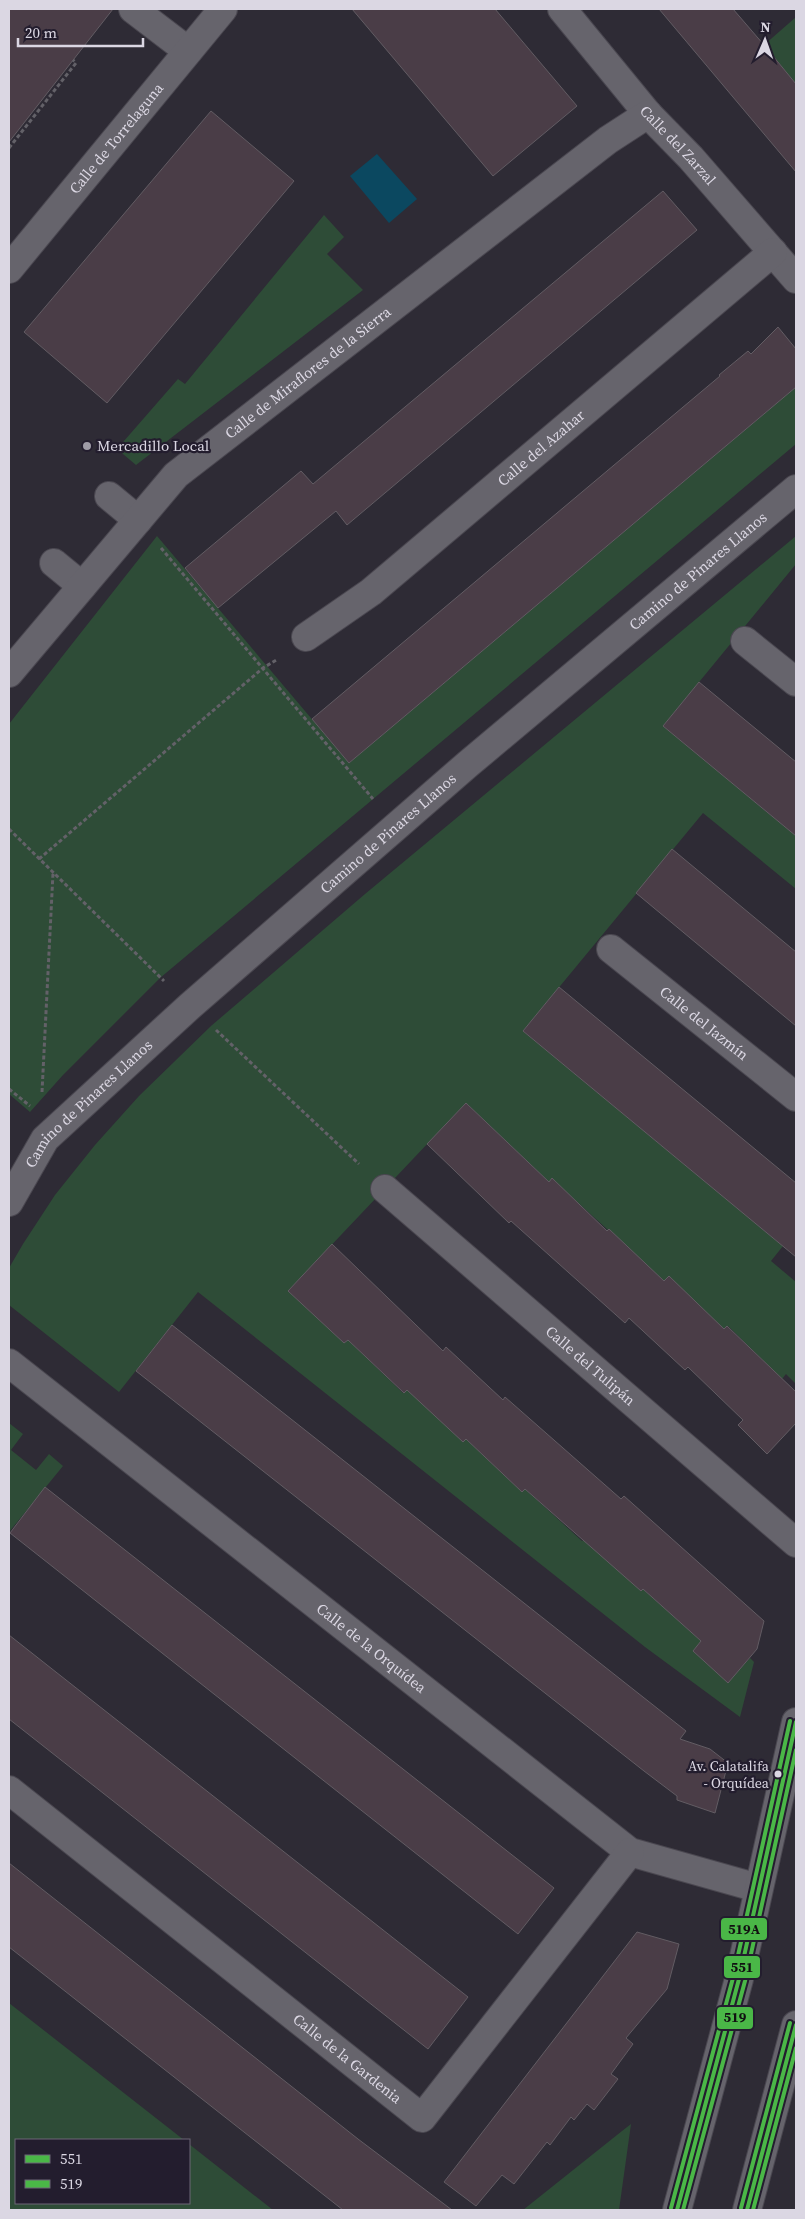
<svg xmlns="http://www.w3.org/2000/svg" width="805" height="2219" viewBox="0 0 805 2219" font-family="'Source Serif 4',serif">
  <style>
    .green { fill: #2e4c37 }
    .water { fill: #0b4860 }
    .building { fill: #4a3d47; stroke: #625c63 }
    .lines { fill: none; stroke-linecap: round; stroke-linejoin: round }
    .minor-casing { stroke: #4a4750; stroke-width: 30 }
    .path { stroke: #636168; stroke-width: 3; stroke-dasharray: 4 2.5; stroke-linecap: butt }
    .minor { stroke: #66646c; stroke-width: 28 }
    .bus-1-casing { stroke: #231d2e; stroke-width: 8 }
    .bus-2-casing { stroke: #231d2e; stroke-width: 8 }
    .bus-3-casing { stroke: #231d2e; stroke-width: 8 }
    .bus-1 { stroke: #4ab747; stroke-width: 4 }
    .bus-2 { stroke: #4ab747; stroke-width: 4 }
    .bus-3 { stroke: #4ab747; stroke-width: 4 }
    .poi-dot { fill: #9e9ba6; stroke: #231d2e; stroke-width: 2 }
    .bus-dot { fill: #dbd7e3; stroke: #231d2e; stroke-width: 2 }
    .labels { text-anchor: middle; stroke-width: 4.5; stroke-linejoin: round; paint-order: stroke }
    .bus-label { font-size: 14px; fill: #dbd7e3; stroke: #231d2e; text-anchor: end }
    .street-label { font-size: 15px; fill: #dbd7e3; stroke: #231d2e }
    .poi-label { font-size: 15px; fill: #dbd7e3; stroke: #231d2e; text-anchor: start }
    .line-badge { stroke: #231d2e; stroke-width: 2 }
    .pale-badge-label { font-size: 14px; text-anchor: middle; font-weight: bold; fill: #111 }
  </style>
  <rect width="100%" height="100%" fill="#2e2b35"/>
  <path class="green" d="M796,17V84L764,45Z
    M324,215L344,237L327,254L363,290L136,465L117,449L178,379L185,384Z
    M796,387V444L160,978L63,1075L30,1112L9,1094V724L157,536L349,763Z
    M796,536V564L663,726L796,836V889L703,813L523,1031L783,1246L771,1261L796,1282V1384L786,1374L782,1379L728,1326L724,1329L696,1303L664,1281L552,1179L549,1182L466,1103L288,1291L344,1343L348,1340L403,1393L408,1389L463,1442L466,1439L522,1492L525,1489L582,1541L585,1539L641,1591L643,1589L701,1641L693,1651L728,1682L750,1658L754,1662L740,1717L645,1647L198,1292L119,1392L9,1305V1268L23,1244L55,1195L95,1145L139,1096L211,1026L365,894Z
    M9,1423L23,1434L11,1450L36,1470L49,1454L63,1466L9,1532Z
    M9,2003L184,2140H16V2203H189V2144L273,2210H9Z
    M631,2124L619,2210H523L622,2131Z"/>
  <path class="water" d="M377,154L417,199L389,223L350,176Z"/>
  <path class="building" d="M9,9H113L9,142Z
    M352,9H495L577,106L493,176Z
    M659,9H733L764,45L796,84V172Z
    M211,111L294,181L107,403L24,332Z
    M663,191L697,230L347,525L336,511L218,608L185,568L301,471L313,484Z
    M778,327L796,349V387L349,763L312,719L720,376L719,375L748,351L751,354Z
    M699,682L796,762V836L663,726Z
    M672,849L796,952V1026L636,893Z
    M559,987L796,1183V1257L523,1031Z
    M466,1103L549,1182L552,1178L607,1231L609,1229L664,1281L669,1276L724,1329L727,1326L796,1392V1423L767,1454L738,1425L743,1420L688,1367L685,1370L629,1318L625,1323L511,1221L509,1223L427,1144Z
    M332,1244L443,1351L446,1347L503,1400L505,1397L621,1499L624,1496L764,1621L757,1649L728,1683L693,1651L701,1641L643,1589L641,1591L525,1489L522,1492L466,1439L463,1442L407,1390L404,1393L348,1340L344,1343L288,1291Z
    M172,1325L686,1731L680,1739L710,1749L728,1763L715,1813L677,1800V1796L644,1771L136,1371Z
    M45,1487L554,1888L518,1934L10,1533Z
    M9,1635L468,1997L428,2049L9,1719Z
    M9,1863L358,2139L452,2210H343L9,1947Z
    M637,1932L679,1944L667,1989L626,2038L633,2044L611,2074L618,2079L594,2110L587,2104L574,2120L571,2117L550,2145L547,2142L514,2184L502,2175L476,2206L444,2182Z"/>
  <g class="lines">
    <g class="minor-casing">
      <g id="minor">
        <path d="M133,9L188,51"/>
        <path id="s1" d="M562,9L648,114L691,158L796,279"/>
        <path id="s2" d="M9,269L223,9"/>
        <path d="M109,496L138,520"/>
        <path d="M54,563L82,586"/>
        <path id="s3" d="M306,637L371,592L773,252"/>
        <path d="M745,641L796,682"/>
        <path id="s4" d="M9,673L176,475L608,140L648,114"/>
        <path id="s5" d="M611,949L796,1097"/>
        <path id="s6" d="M385,1189L796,1543"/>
        <path id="s7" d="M9,1202L45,1139L190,1006L468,764L796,489"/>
        <path id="s8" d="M9,1363L630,1852L758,1888"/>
        <path id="s9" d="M9,1790L422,2118L630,1852"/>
        <path d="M677,2210L739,1979L796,1722"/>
        <path d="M747,2210L796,2025"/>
      </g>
    </g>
    <path class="path" d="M9,148L76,63L73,60
      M161,548L373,799
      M9,829L164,981
      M39,859L263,668L278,659
      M216,1030L359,1164
      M9,1089L30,1106
      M42,1092L53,873"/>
    <use href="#minor" class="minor"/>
    <g class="bus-1-casing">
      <path id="bus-1" d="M677,2210L739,1979L796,1722
        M747,2210L796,2025"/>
    </g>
    <g class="bus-2-casing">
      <path id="bus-2" d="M683,2210L745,1981L796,1750
        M753,2210L796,2048"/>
    </g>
    <g class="bus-3-casing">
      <path id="bus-3" d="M671,2208L733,1978L790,1721
        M741,2208L790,2023"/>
    </g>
    <use href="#bus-1" class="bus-1"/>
    <use href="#bus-2" class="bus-2"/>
    <use href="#bus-3" class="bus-3"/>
  </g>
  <circle class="poi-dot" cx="87" cy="446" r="5"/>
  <circle class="bus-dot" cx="778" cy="1774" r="4.5"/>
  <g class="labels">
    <g class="bus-label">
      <text x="769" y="1771">Av. Calatalifa<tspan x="769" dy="17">- Orquídea</tspan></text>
    </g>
    <g class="street-label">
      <text dy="5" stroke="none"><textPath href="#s2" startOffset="169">Calle de Torrelaguna</textPath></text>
      <text dy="5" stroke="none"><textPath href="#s1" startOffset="179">Calle del Zarzal</textPath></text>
      <text dy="5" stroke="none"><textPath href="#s4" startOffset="426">Calle de Miraflores de la Sierra</textPath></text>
      <text dy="5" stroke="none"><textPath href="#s3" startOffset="302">Calle del Azahar</textPath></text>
      <text dy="5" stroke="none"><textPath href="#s7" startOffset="938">Camino de Pinares Llanos</textPath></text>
      <text dy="5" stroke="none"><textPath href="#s7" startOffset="532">Camino de Pinares Llanos</textPath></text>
      <text dy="5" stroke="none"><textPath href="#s5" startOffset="119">Calle del Jazmín</textPath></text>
      <text dy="5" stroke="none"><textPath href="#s7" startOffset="128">Camino de Pinares Llanos</textPath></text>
      <text dy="5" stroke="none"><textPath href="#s6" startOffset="271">Calle del Tulipán</textPath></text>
      <text dy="5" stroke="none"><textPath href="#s8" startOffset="461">Calle de la Orquídea</textPath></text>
      <text dy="5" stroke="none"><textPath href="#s9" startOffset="432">Calle de la Gardenia</textPath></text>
    </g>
    <g class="poi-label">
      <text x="97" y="451">Mercadillo Local</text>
    </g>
  </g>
  <g class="line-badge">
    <rect x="720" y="1917" width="48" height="24" rx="5" fill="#4ab747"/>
    <rect x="723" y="1955" width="38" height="24" rx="5" fill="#4ab747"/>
    <rect x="716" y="2006" width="38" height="24" rx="5" fill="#4ab747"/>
  </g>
  <g class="pale-badge-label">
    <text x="744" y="1934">519A</text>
    <text x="742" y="1972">551</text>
    <text x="735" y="2022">519</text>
  </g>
  <rect width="805" height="2219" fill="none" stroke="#dbd7e3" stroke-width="20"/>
  <rect x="15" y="2139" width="175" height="65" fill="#231d2e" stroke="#6d6776"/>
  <rect x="25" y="2155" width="25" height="8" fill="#4ab747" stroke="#6d6776"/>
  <text x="60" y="2164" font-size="15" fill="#dbd7e3">551</text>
  <rect x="25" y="2180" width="25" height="8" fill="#4ab747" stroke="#6d6776"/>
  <text x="60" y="2189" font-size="15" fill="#dbd7e3">519</text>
  <g transform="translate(765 40) rotate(2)" stroke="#231d2e" stroke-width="4" paint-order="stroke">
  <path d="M0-4L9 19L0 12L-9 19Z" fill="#dbd7e3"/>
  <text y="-8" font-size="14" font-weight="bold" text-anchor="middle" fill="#dbd7e3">N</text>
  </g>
  <path d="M18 38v8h125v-8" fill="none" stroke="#dbd7e3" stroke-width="2.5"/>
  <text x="25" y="38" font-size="15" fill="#dbd7e3" stroke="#231d2e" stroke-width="4" paint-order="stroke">20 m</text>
</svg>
